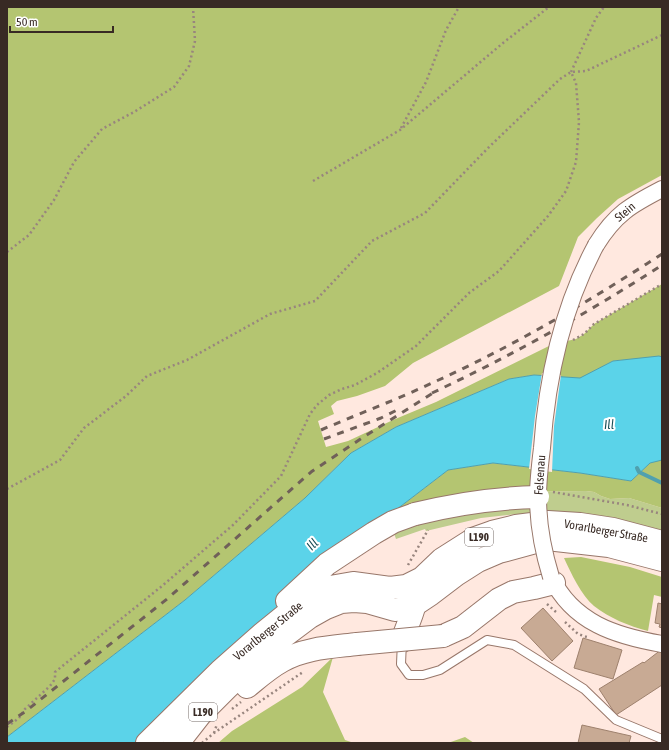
<svg xmlns="http://www.w3.org/2000/svg" width="669" height="750" viewBox="0 0 669 750" font-family="'Asap Condensed',sans-serif">
  <style>
    .green { fill: #bfcd8e }
    .forest { fill: #b4c571 }
    .water { fill: #5bd3e9; stroke: #50a0ae }
    .pier { fill: #ffe8df }
    .lines { fill: none; stroke-linecap: round; stroke-linejoin: round }
    .stream { stroke: #50a0ae; stroke-width: 4 }
    .building { fill: #c8aa94; stroke: #9e816d }
    .lane-casing { stroke: #98776a; stroke-width: 10 }
    .street-casing { stroke: #98776a; stroke-width: 18 }
    .primary-casing { stroke: #98776a; stroke-width: 24 }
    .path { stroke: #98857e; stroke-width: 2.5; stroke-dasharray: 2 3; stroke-linecap: butt }
    .lane { stroke: #fff; stroke-width: 8 }
    .street { stroke: #fff; stroke-width: 16 }
    .primary { stroke: #fff; stroke-width: 22 }
    .rail { stroke: #706059; stroke-width: 3; stroke-dasharray: 7 7; stroke-linecap: butt }
    .street-bridge-casing { stroke: #98776a; stroke-width: 18; stroke-linecap: butt }
    .primary-bridge-casing { stroke: #98776a; stroke-width: 24; stroke-linecap: butt }
    .street-bridge { stroke: #fff; stroke-width: 16 }
    .primary-bridge { stroke: #fff; stroke-width: 22 }
    .labels { text-anchor: middle; stroke-width: 4; stroke-linejoin: round; paint-order: stroke }
    .shield { fill: #fff; stroke: #746a66; stroke-width: 1 }
    .shield-label { font-size: 11px; font-weight: bold; fill: #382a24 }
    .street-label { font-size: 12px; fill: #382a24; stroke: #fff }
    .water-label { font-size: 13px; font-style: italic; fill: #184d56; stroke: #fff }
  </style>
  <rect width="100%" height="100%" fill="#ffe8df"/>
  <path class="green" d="M586,491L594,492L601,496L610,499L629,498L662,508V532L554,514H516L481,518L426,531L425,529L396,539L388,516L512,492Z"/>
  <path class="forest" d="M7,7H662V175L618,199L597,218L578,237L559,286L413,363L385,386L357,396L337,401L331,406L334,414L318,421L326,447L348,441L393,420L436,402L553,344L576,339L584,334L594,324L662,284V357L613,361L580,379L534,375L509,379L396,427L351,453L305,498L185,600L7,737Z
    M660,460H662V508L629,498L610,499L601,496L594,492L586,491L512,492L388,516L448,470L493,463L580,473L631,481L650,463Z
    M581,557L630,567L662,577V597L654,595L648,631C629,626 609,618 594,606C581,595 571,573 564,558Z
    M333,657L323,692L345,740L351,742L360,743H218L232,731L302,687Z
    M465,737L474,743H448Z"/>
  <path class="water" d="M659,356L662,357V460L650,463L631,481L580,473L493,463L448,470L388,516L172,743H7V737L185,600L305,498L351,453L396,427L509,379L534,375L580,378L613,361Z"/>
  <path class="pier" d="M542,373L561,375L554,426L552,472L529,469L535,416Z"/>
  <g class="lines">
    <path class="stream" d="M637,468L639,472L662,483"/>
  </g>
  <path class="building" d="M658,603L662,604V628L659,627L660,624L655,623Z
    M543,608L573,641L552,661L521,628Z
    M583,638L622,650L613,679L574,668Z
    M662,649V685L616,715L599,689L643,662L644,663Z
    M582,725L631,736L629,743H578Z"/>
  <g class="lines">
    <g class="lane-casing">
      <path id="lane" d="M402,641L401,664L409,675H423L440,670L487,640L514,645L584,689L616,720L662,739"/>
    </g>
    <g class="street-casing">
      <path id="street" d="M596,245C615,214 631,205 662,189
        M551,577C573,623 616,636 662,644"/>
    </g>
    <g class="primary-casing">
      <path id="primary" d="M287,601L327,564L374,533L393,522L415,514
        M443,636L463,627L499,599L513,592L534,588L554,583
        M402,641C407,625 415,610 417,595
        M247,687C258,678 269,668 282,661C304,648 332,647 357,644
        M147,743L220,671L263,633L300,603L330,587L353,583L390,588L406,586L422,578L442,559L475,538L492,532L516,526L548,522L580,524L613,529L662,542
        M175,743L182,738L200,715L227,688L274,644L310,617L326,608L341,602L354,601L367,602L395,610L405,608L416,604L431,594L456,575L478,561L499,552L547,539L609,546L662,560"/>
    </g>
    <path class="path" d="M571,72L596,18L604,7
      M401,128L426,82L446,30L459,7
      M313,181L400,130L503,43L549,7
      M7,252L29,235L54,200L74,162L102,129L134,112L174,87L189,66L195,41L193,7
      M573,340L584,334L594,324L662,284
      M7,489L60,460L84,428L126,396L147,376L187,360L270,314L315,301L372,241L425,213L488,148L560,79L571,72L586,71L662,35
      M553,492L627,505L662,514
      M408,565L428,530
      M547,604L556,612
      M565,622L578,634L587,637
      M232,709L241,702
      M7,727L19,718L25,709L50,686L55,679V672L162,586L233,525L281,476L310,414L317,405L329,395L342,389L355,385L377,373L416,346L469,293L499,271L548,216L566,191L576,162L579,122L576,83L571,72
      M214,733L217,724
      M202,743L214,733L303,672"/>
    <use href="#lane" class="lane"/>
    <use href="#street" class="street"/>
    <use href="#primary" class="primary"/>
    <path class="rail" d="M432,393C511,356 588,313 662,265
      M321,430C358,414 396,400 432,383C512,347 588,302 662,254
      M324,439L381,418L399,409
      M7,724L26,711L167,599L311,472L362,438L436,391"/>
    <g class="street-bridge-casing">
      <path id="street-bridge" d="M551,577C543,551 538,524 538,497C538,481 540,464 542,448C547,378 562,308 596,245"/>
    </g>
    <g class="primary-bridge-casing">
      <path id="primary-bridge" d="M415,514C455,504 497,498 538,497
        M357,644L443,636"/>
    </g>
    <use href="#street-bridge" class="street-bridge"/>
    <use href="#primary-bridge" class="primary-bridge"/>
  </g>
  <g class="labels">
    <g class="shield">
      <rect x="465" y="528" width="28" height="18" rx="3"/>
      <rect x="189" y="703" width="28" height="18" rx="3"/>
    </g>
    <g class="shield-label">
      <text x="479" y="541">L190</text>
      <text x="203" y="716">L190</text>
    </g>
    <g class="street-label">
      <text transform="translate(625 212) rotate(-40)" y="4">Stein</text>
      <text transform="translate(540 475) rotate(-86)" y="4">Felsenau</text>
      <text transform="translate(606 531) rotate(10)" y="4">Vorarlberger Straße</text>
      <text transform="translate(268 631) rotate(-39)" y="4">Vorarlberger Straße</text>
    </g>
    <g class="water-label">
      <text x="609" y="429">Ill</text>
      <text transform="translate(312 544) rotate(-44)" y="5">Ill</text>
    </g>
  </g>
  <rect width="669" height="750" fill="none" stroke="#382a24" stroke-width="16"/>
  <path d="M10 26v6h103v-6" fill="none" stroke="#382a24" stroke-width="2"/>
  <text x="16" y="26" font-size="12" fill="#382a24" stroke="#ffffff" stroke-width="3" paint-order="stroke">50 m</text>
</svg>
